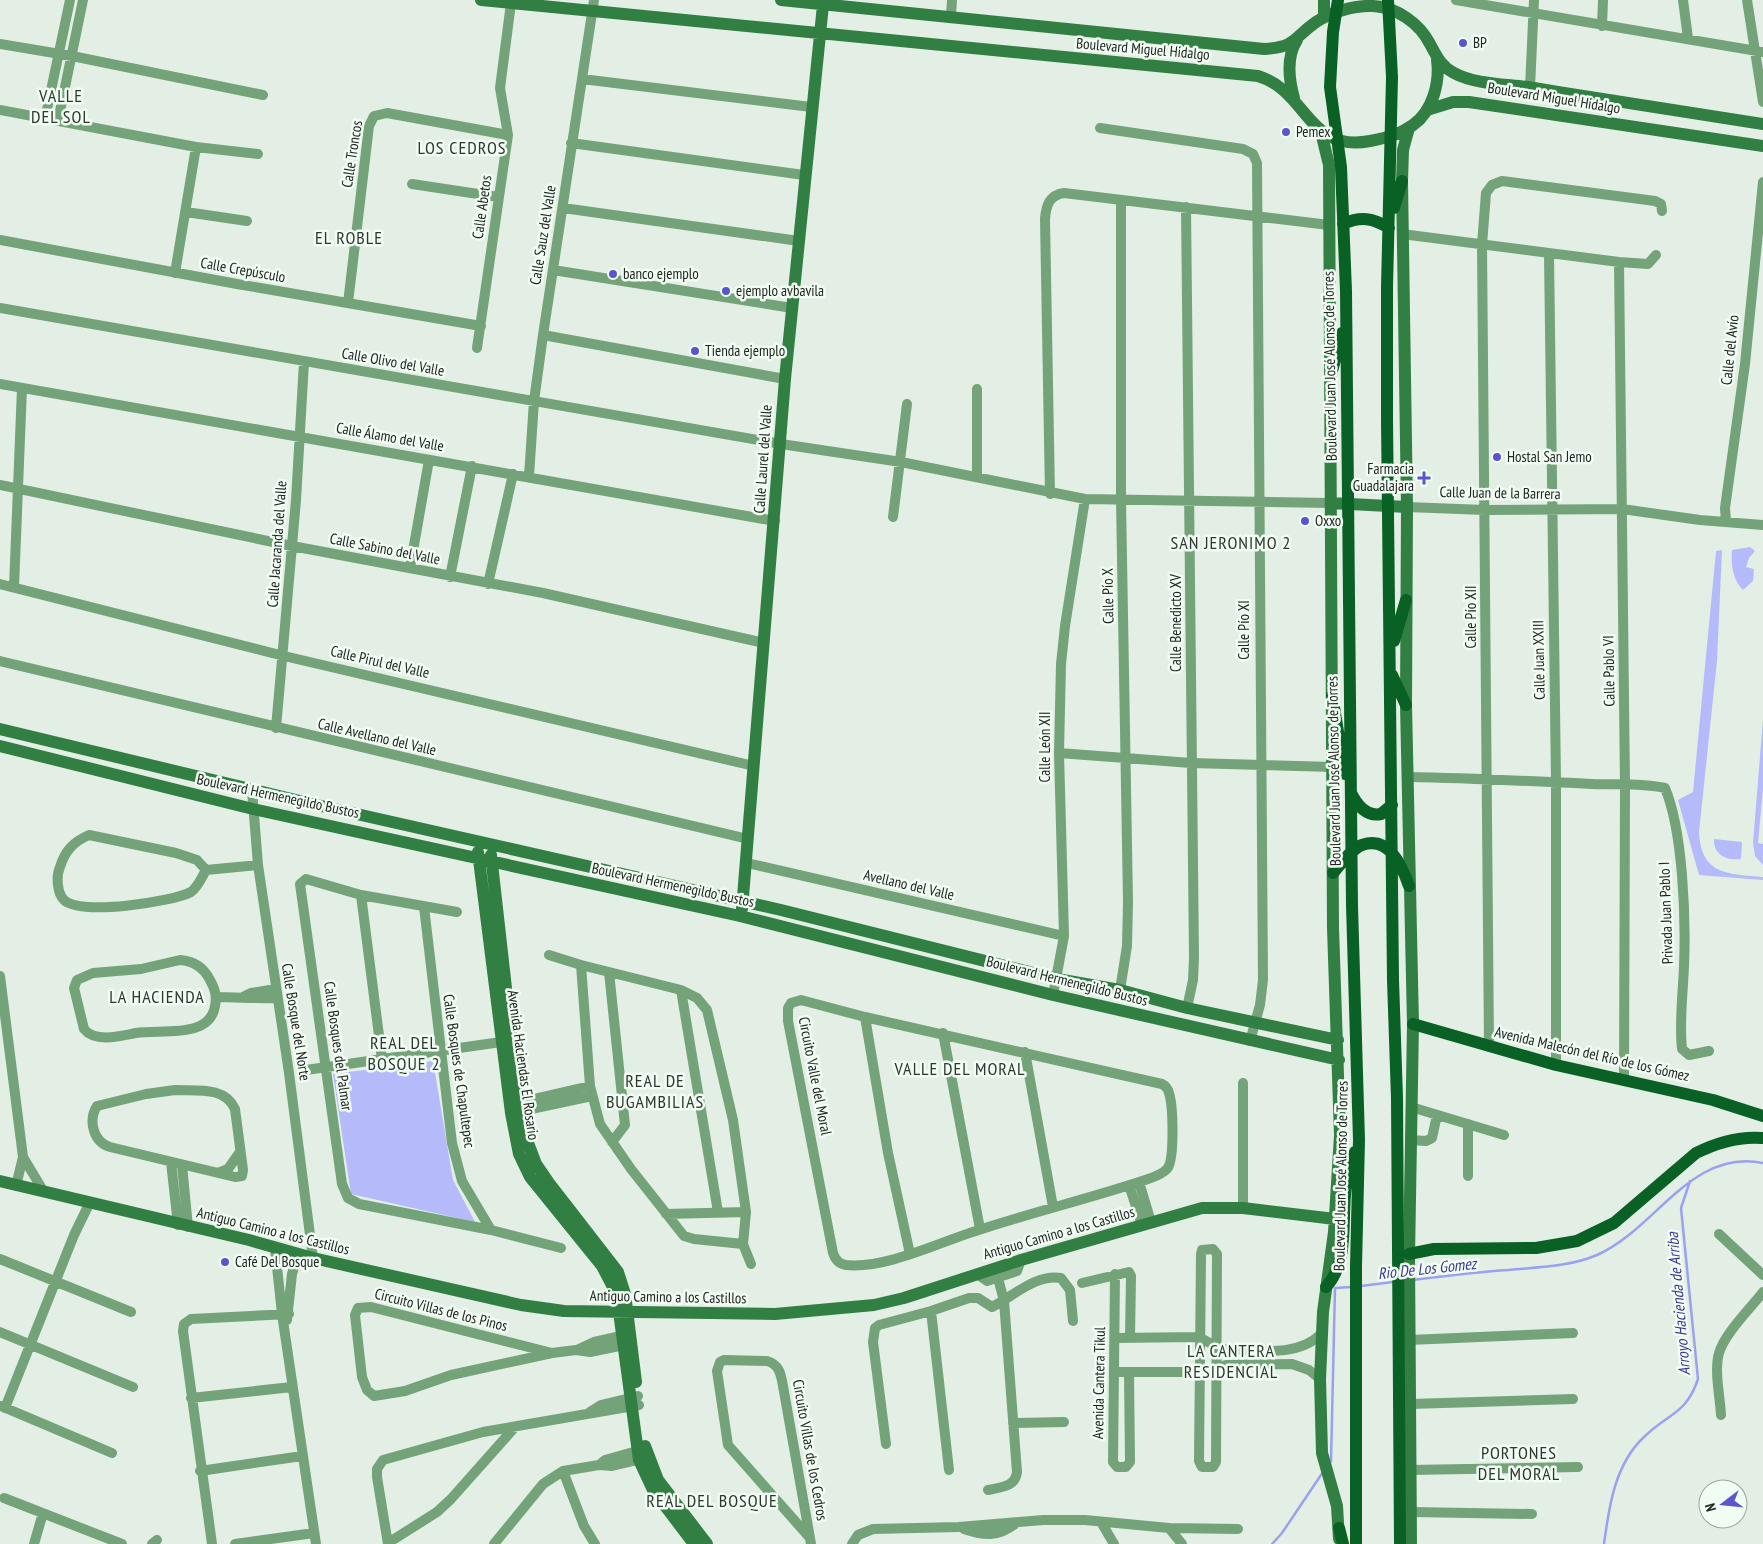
<svg xmlns="http://www.w3.org/2000/svg" width="1763" height="1544" viewBox="0 0 1763 1544" font-family="'PT Sans Narrow',sans-serif">
  <style>
    .green { fill: #b5bafa }
    .lines { fill: none; stroke-linecap: round; stroke-linejoin: round }
    .stream { stroke: #9ba1f1; stroke-width: 2.5 }
    .street { stroke: #74a37a; stroke-width: 10 }
    .secondary { stroke: #327f43; stroke-width: 12 }
    .primary { stroke: #096126; stroke-width: 12 }
    .poi-dot { fill: #5b55cd; stroke: #f1fcf2; stroke-width: 2 }
    .labels { text-anchor: middle; stroke-width: 5; stroke-linejoin: round; paint-order: stroke }
    .poi-label { font-size: 15px; fill: #212622; stroke: #f1fcf2; text-anchor: start }
    .street-label { font-size: 15px; fill: #212622; stroke: #f1fcf2 }
    .water-label { font-size: 16px; font-style: italic; fill: #3d3893; stroke: #f1fcf2 }
    .quarter-label { font-size: 18px; letter-spacing: 1px; fill: #2e372f; stroke: #f1fcf2 }
  </style>
  <rect width="100%" height="100%" fill="#e3efe5"/>
  <path class="green" d="M1750,547L1755,551L1749,558L1746,567L1754,569L1753,581L1743,590C1732,579 1731,564 1732,550Z
    M1722,550L1717,661L1699,832C1701,875 1728,874 1763,877V880L1699,875L1678,800L1693,792L1716,551Z
    M1763,719V788L1758,843L1763,844V865L1755,856L1753,843Z
    M1714,839L1742,842L1741,859C1727,861 1713,855 1714,839Z
    M433,1061L453,1180L475,1222L351,1194L333,1074Z"/>
  <g class="lines">
    <path class="stream" d="M1413,1280C1445,1276 1476,1272 1508,1270C1538,1267 1569,1267 1597,1255C1655,1230 1691,1148 1763,1163
      M1361,1286L1393,1282
      M1329,1464L1331,1461L1335,1288L1351,1287
      M1272,1544L1282,1533L1323,1472
      M1604,1544C1609,1506 1615,1464 1644,1437C1668,1413 1686,1415 1698,1379L1681,1208L1690,1181"/>
    <path class="street" d="M1456,0L1763,52
      M1683,0L1688,38
      M1747,0L1763,102
      M951,16L952,0
      M1602,26L1603,0
      M0,44L72,56L263,95
      M582,79L811,107
      M1530,88L1534,0
      M0,110L196,147L258,154
      M45,119L70,0
      M58,121L83,0
      M1100,128L1243,149L1253,154L1257,163L1263,980L1260,1005L1250,1041
      M571,143L804,175
      M412,184L498,197
      M1186,207L1194,958L1193,980L1187,1008
      M563,208L799,241
      M186,212L247,221
      M1402,234L1619,262L1648,264L1656,255
      M0,240L237,284L481,326
      M1549,254L1556,782V1065
      M1619,262L1625,786L1624,1080
      M553,270L792,308
      M175,273L196,147
      M348,303L369,126L374,116L387,113L508,135
      M0,308L781,444L901,462L1085,499L1331,503
      M543,335L785,379
      M477,348L508,135L500,88L511,3
      M0,384L775,521
      M529,476L534,401L543,335L594,0
      M977,477V389
      M0,485L292,546L543,593L764,643
      M1050,494L1045,219C1046,206 1049,195 1064,193L1329,225
      M1407,507L1485,510L1622,509L1700,520L1763,525
      M893,517L907,404
      M1726,521L1725,508L1745,364L1763,182
      M410,568L429,460
      M450,577L472,466
      M0,584L284,656L754,766
      M488,584L513,474
      M14,587L22,388
      M0,661L748,839
      M276,728L296,500L304,362
      M1059,753L1191,763L1333,767
      M1408,777C1469,778 1531,781 1592,784C1616,785 1642,783 1665,788C1683,831 1686,918 1684,966C1683,993 1679,1022 1682,1049L1689,1055L1709,1051
      M252,790L258,865L289,1073L313,1258
      M89,835L176,853L197,860L206,870C202,877 198,887 191,892C172,902 80,916 64,900C57,893 56,876 60,867C65,851 73,842 89,835Z
      M747,863L1064,936
      M206,870L258,865
      M361,895L382,1059
      M424,907L452,1143L462,1181L491,1230
      M457,912L361,895L306,879L300,884L342,1184L348,1198L359,1204L491,1230L561,1248
      M549,955L581,965
      M180,960C194,961 204,968 210,980C215,989 217,996 215,1006C210,1039 162,1029 136,1033C121,1036 95,1043 84,1029L74,988L77,980L93,973L141,969Z
      M581,965L681,990L697,998L707,1010L733,1120L746,1212L743,1244L694,1239L684,1236L631,1169L600,1124L590,1086Z
      M609,972L625,1125L612,1142
      M0,976L23,1157L16,1186
      M681,990L718,1212
      M1120,990L1127,946L1128,902L1121,500V202
      M1053,995L1064,936L1059,753L1061,664L1065,626L1085,499
      M217,997C238,997 257,999 277,998
      M243,997L251,993L276,989
      M801,1000L865,1017L1162,1084C1166,1086 1168,1089 1169,1093C1173,1105 1175,1160 1167,1169C1161,1176 1147,1179 1139,1182C1087,1199 1034,1212 982,1229C941,1241 888,1269 846,1265C838,1264 835,1259 833,1253L788,1021V1008L791,1003Z
      M865,1017L888,1153L910,1254
      M943,1033L980,1229
      M1489,1047L1482,245L1486,193L1492,185L1502,181L1655,201L1661,204L1662,211
      M1025,1052L1053,1207
      M306,1070L508,1041
      M1243,1083V1208
      M175,1090C197,1091 225,1086 235,1109L243,1170L242,1176L235,1177L110,1147C93,1142 88,1120 97,1106L146,1094Z
      M516,1103L590,1086
      M1411,1107L1504,1135
      M517,1112L592,1096
      M1411,1140L1426,1141L1432,1138L1437,1115
      M23,1157L44,1192
      M171,1162L178,1225
      M182,1165L188,1227
      M218,1173L228,1169L240,1152
      M1468,1176V1124
      M1139,1182L1151,1222
      M1129,1185L1142,1225
      M666,1214L746,1212
      M1719,1234L1763,1275
      M743,1244L751,1264
      M275,1248L282,1314L316,1544
      M1213,1249L1217,1254L1216,1462L1213,1467H1202L1199,1461L1201,1254L1202,1250Z
      M0,1259L131,1312
      M977,1274L987,1281L1017,1271L1021,1260
      M1115,1274L1113,1462L1117,1467H1126L1130,1462L1129,1373
      M1082,1283L1129,1272L1131,1276L1130,1338
      M931,1311L949,1470
      M287,1320L292,1274L298,1254
      M0,1332L133,1387
      M1115,1338L1199,1337L1217,1347L1225,1349C1257,1350 1297,1358 1321,1334
      M1409,1340L1573,1333
      M577,1350L594,1342L630,1334
      M552,1353L371,1307L358,1308L355,1315L362,1377L367,1390L374,1396L405,1391L451,1375L552,1353L576,1350L590,1352L629,1344
      M1114,1372H1199L1226,1365L1292,1364L1309,1370L1320,1379
      M191,1398L292,1387
      M1410,1404L1573,1399
      M1,1406L112,1453
      M5,1408L74,1235L90,1202
      M590,1412L601,1405L638,1396
      M1721,1415C1720,1396 1714,1371 1719,1353C1725,1333 1750,1309 1763,1292
      M1013,1423L1064,1422
      M886,1444L873,1342L875,1328L879,1325L931,1311L969,1298H978L992,1307C1014,1296 1035,1274 1061,1278L1070,1290L1073,1321
      M599,1465L605,1460L644,1449
      M1409,1470L1578,1467
      M200,1471L302,1456
      M563,1471L584,1526L595,1544
      M988,1490C1002,1487 1015,1487 1017,1472L1004,1301L998,1278
      M4,1498L122,1544
      M1411,1512L1532,1514
      M1101,1522L1114,1544
      M1169,1528L1182,1544
      M964,1529C984,1536 998,1537 1015,1524
      M810,1538L728,1445L717,1371L720,1362L724,1360L767,1361C779,1364 781,1374 783,1386L810,1538L811,1544
      M388,1543L437,1512L451,1499L515,1427
      M34,1544L43,1513
      M152,1544L157,1540
      M212,1544L183,1331L184,1324L191,1319L289,1314
      M235,1544L314,1533
      M388,1544L377,1477V1469L383,1460L483,1432L639,1405
      M494,1544L543,1484L563,1471L599,1465L612,1466L646,1458
      M852,1544L858,1535L873,1529L959,1527L1043,1520H1085L1169,1528L1238,1529"/>
    <path class="secondary" d="M481,0L1258,76C1308,91 1307,153 1370,141C1386,138 1399,135 1413,125C1433,111 1440,82 1437,60
      M781,0L1264,49C1297,47 1293,38 1316,22C1331,12 1355,5 1373,6C1397,7 1420,24 1430,44C1437,57 1441,66 1454,73C1474,84 1505,84 1528,87C1606,100 1684,112 1763,124
      M1324,17V0
      M1294,98C1289,80 1286,57 1297,40
      M1427,110L1453,102H1469L1763,146
      M1409,128L1403,150L1402,181L1407,507L1406,705L1413,1024L1409,1257L1411,1544
      M1321,132L1329,165L1333,928L1340,1135L1334,1232L1323,1312L1320,1379L1322,1453L1337,1506L1339,1539
      M1331,503L1407,507
      M0,729L308,803L781,910L1057,979L1120,990L1187,1008L1338,1040
      M0,746L253,809L740,916L1053,995L1339,1060
      M478,852L511,1113L519,1154L530,1177L602,1266L613,1287L619,1312L639,1460L653,1490L694,1544
      M491,855L515,1068L528,1143L536,1164L549,1183L618,1272L625,1294L636,1382
      M742,909L785,379L823,5
      M0,1181L249,1240L313,1258L521,1305L564,1311L775,1314L874,1305L904,1298L1021,1260L1202,1208H1243L1335,1219
      M645,1446L658,1480L707,1544"/>
    <path class="primary" d="M1338,0L1333,32L1330,87L1341,167L1346,291L1352,906L1359,1140L1356,1266V1544
      M1388,0L1392,77L1387,287V419L1393,980L1397,1098L1400,1544
      M1394,208L1402,181
      M1343,224C1361,216 1373,218 1389,228
      M1331,375L1342,333
      M1394,641L1406,600
      M1392,675L1406,705
      M1332,695L1345,774
      M1351,793C1357,805 1366,817 1381,814L1392,805
      M1333,873C1341,864 1351,849 1362,845C1389,835 1402,866 1409,886
      M1413,1024L1556,1065L1713,1100L1763,1116
      M1409,1254L1434,1249L1536,1248L1577,1241L1614,1223L1696,1153C1716,1143 1740,1136 1763,1138
      M1326,1287C1350,1261 1341,1218 1346,1186C1347,1174 1351,1163 1355,1152
      M1339,1528L1343,1544"/>
  </g>
  <g class="poi-dot">
    <circle cx="1463" cy="43" r="5"/>
    <circle cx="1286" cy="132" r="5"/>
    <circle cx="613" cy="274" r="5"/>
    <circle cx="726" cy="291" r="5"/>
    <circle cx="695" cy="351" r="5"/>
    <circle cx="1497" cy="457" r="5"/>
    <path d="M1421.5 470.5h5v5h5v5h-5v5h-5v-5h-5v-5h5z"/>
    <circle cx="1305" cy="521" r="5"/>
    <circle cx="225" cy="1262" r="5"/>
  </g>
  <g class="labels">
    <g class="poi-label">
      <text x="1473" y="48">BP</text>
      <text x="1296" y="137">Pemex</text>
      <text x="623" y="279">banco ejemplo</text>
      <text x="736" y="296">ejemplo avbavila</text>
      <text x="705" y="356">Tienda ejemplo</text>
      <text x="1507" y="462">Hostal San Jemo</text>
      <text x="1414" y="474" text-anchor="end">Farmacia<tspan x="1414" dy="17">Guadalajara</tspan></text>
      <text x="1315" y="526">Oxxo</text>
      <text x="235" y="1267">Café Del Bosque</text>
    </g>
    <g class="street-label">
      <text transform="translate(1143 49) rotate(5)" y="5">Boulevard Miguel Hidalgo</text>
      <text transform="translate(1554 98) rotate(9)" y="5">Boulevard Miguel Hidalgo</text>
      <text transform="translate(352 154) rotate(-81)" y="5">Calle Troncos</text>
      <text transform="translate(482 207) rotate(-82)" y="5">Calle Abetos</text>
      <text transform="translate(543 235) rotate(-81)" y="5">Calle Sauz del Valle</text>
      <text transform="translate(243 270) rotate(10)" y="5">Calle Crepúsculo</text>
      <text transform="translate(1730 350) rotate(-84)" y="5">Calle del Avío</text>
      <text transform="translate(393 362) rotate(10)" y="5">Calle Olivo del Valle</text>
      <text transform="translate(1330 366) rotate(-91)" y="5">Boulevard Juan José Alonso de Torres</text>
      <text transform="translate(390 437) rotate(10)" y="5">Calle Álamo del Valle</text>
      <text transform="translate(763 459) rotate(-86)" y="5">Calle Laurel del Valle</text>
      <text transform="translate(1500 493) rotate(1)" y="5">Calle Juan de la Barrera</text>
      <text transform="translate(277 544) rotate(-86)" y="5">Calle Jacaranda del Valle</text>
      <text transform="translate(385 549) rotate(11)" y="5">Calle Sabino del Valle</text>
      <text transform="translate(1108 596) rotate(-91)" y="5">Calle Pío X</text>
      <text transform="translate(1471 617) rotate(-90)" y="5">Calle Pío XII</text>
      <text transform="translate(1176 623) rotate(-90)" y="5">Calle Benedicto XV</text>
      <text transform="translate(1244 630) rotate(-90)" y="5">Calle Pío XI</text>
      <text transform="translate(1539 660) rotate(-91)" y="5">Calle Juan XXIII</text>
      <text transform="translate(380 662) rotate(13)" y="5">Calle Pirul del Valle</text>
      <text transform="translate(1609 671) rotate(-91)" y="5">Calle Pablo VI</text>
      <text transform="translate(377 737) rotate(13)" y="5">Calle Avellano del Valle</text>
      <text transform="translate(1045 747) rotate(-90)" y="5">Calle León XII</text>
      <text transform="translate(1334 771) rotate(-91)" y="5">Boulevard Juan José Alonso de Torres</text>
      <text transform="translate(278 796) rotate(12)" y="5">Boulevard Hermenegildo Bustos</text>
      <text transform="translate(673 885) rotate(12)" y="5">Boulevard Hermenegildo Bustos</text>
      <text transform="translate(909 885) rotate(13)" y="5">Avellano del Valle</text>
      <text transform="translate(1666 913) rotate(-92)" y="5">Privada Juan Pablo I</text>
      <text transform="translate(1067 981) rotate(14)" y="5">Boulevard Hermenegildo Bustos</text>
      <text transform="translate(296 1022) rotate(81)" y="5">Calle Bosque del Norte</text>
      <text transform="translate(338 1046) rotate(82)" y="5">Calle Bosques del Palmar</text>
      <text transform="translate(1592 1054) rotate(13)" y="5">Avenida Malecón del Río de los Gómez</text>
      <text transform="translate(523 1065) rotate(82)" y="5">Avenida Haciendas El Rosario</text>
      <text transform="translate(459 1071) rotate(82)" y="5">Calle Bosques de Chapultepec</text>
      <text transform="translate(815 1076) rotate(79)" y="5">Circuito Valle del Moral</text>
      <text transform="translate(1341 1176) rotate(-89)" y="5">Boulevard Juan José Alonso de Torres</text>
      <text transform="translate(273 1231) rotate(14)" y="5">Antiguo Camino a los Castillos</text>
      <text transform="translate(1059 1233) rotate(-16)" y="5">Antiguo Camino a los Castillos</text>
      <text transform="translate(668 1297) rotate(1)" y="5">Antiguo Camino a los Castillos</text>
      <text transform="translate(441 1310) rotate(14)" y="5">Circuito Villas de los Pinos</text>
      <text transform="translate(1099 1383) rotate(-89)" y="5">Avenida Cantera Tikul</text>
      <text transform="translate(810 1450) rotate(80)" y="5">Circuito Villas de los Cedros</text>
    </g>
    <g class="water-label">
      <text transform="translate(1427 1268) rotate(-6)" y="6">Rio De Los Gomez</text>
      <text transform="translate(1678 1304) rotate(-95)" y="6">Arroyo Hacienda de Arriba</text>
    </g>
    <g class="quarter-label">
      <text x="61" y="102">VALLE<tspan x="61" dy="21">DEL SOL</tspan></text>
      <text x="462" y="154">LOS CEDROS</text>
      <text x="349" y="244">EL ROBLE</text>
      <text x="1231" y="549">SAN JERONIMO 2</text>
      <text x="157" y="1003">LA HACIENDA</text>
      <text x="404" y="1049">REAL DEL<tspan x="404" dy="21">BOSQUE 2</tspan></text>
      <text x="960" y="1075">VALLE DEL MORAL</text>
      <text x="655" y="1087">REAL DE<tspan x="655" dy="21">BUGAMBILIAS</tspan></text>
      <text x="1231" y="1357">LA CANTERA<tspan x="1231" dy="21">RESIDENCIAL</tspan></text>
      <text x="1519" y="1459">PORTONES<tspan x="1519" dy="21">DEL MORAL</tspan></text>
      <text x="712" y="1507">REAL DEL BOSQUE</text>
    </g>
  </g>
  <g transform="translate(1723 1504) rotate(254)"><circle r="24" fill="#f1fcf2" stroke="#9ea69f"/>
  <path d="M0-4L9 19L0 12L-9 19Z" fill="#5b55cd"/>
  <text y="-8" font-size="14" font-weight="bold" text-anchor="middle" fill="#212622">N</text>
  </g>
</svg>
